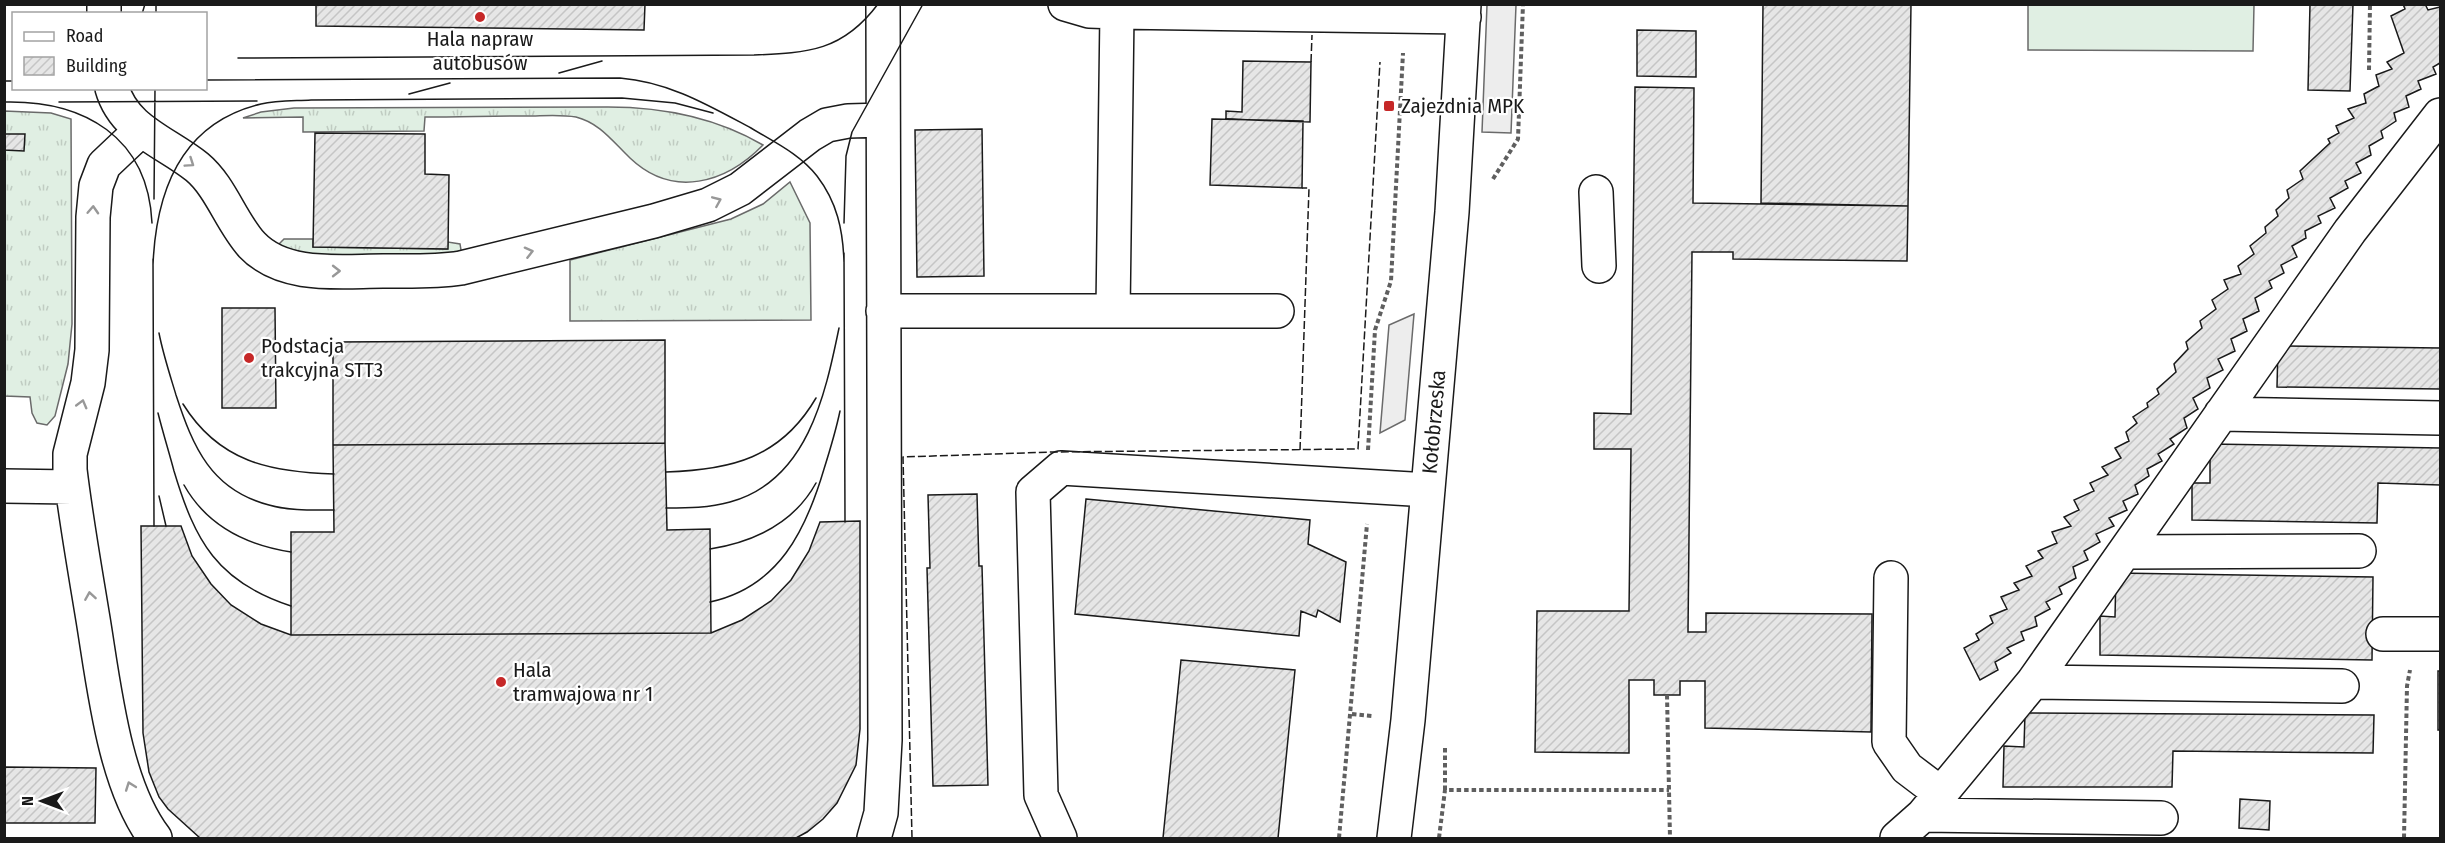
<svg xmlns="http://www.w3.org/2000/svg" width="2445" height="843" viewBox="0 0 2445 843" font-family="'Fira Sans Condensed',sans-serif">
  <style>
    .grass { fill: url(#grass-tufts); stroke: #6a6a6a; stroke-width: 1.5 }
    .pitch { fill: #e0efe3; stroke: #6a6a6a; stroke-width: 1.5 }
    .parking { fill: #ededed; stroke: #6a6a6a; stroke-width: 1.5 }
    .building { fill: url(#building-hatch); stroke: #1a1a1a; stroke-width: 1.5 }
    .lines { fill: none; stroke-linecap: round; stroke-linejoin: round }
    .minor-casing { stroke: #1a1a1a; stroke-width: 36 }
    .path { stroke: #5f5f5f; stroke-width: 4; stroke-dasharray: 4.5 3; stroke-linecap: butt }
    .minor { stroke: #fff; stroke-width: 33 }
    .tram { stroke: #1a1a1a; stroke-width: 1.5 }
    .fence { stroke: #1a1a1a; stroke-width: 1.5; stroke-dasharray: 8 3; stroke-linecap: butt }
    .oneway { stroke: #989898 }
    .poi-dot { fill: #c62828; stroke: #fff; stroke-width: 2 }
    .labels { text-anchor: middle; stroke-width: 4.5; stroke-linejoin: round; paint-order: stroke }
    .poi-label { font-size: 21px; fill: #1a1a1a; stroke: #fff; text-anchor: start }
    .street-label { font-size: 21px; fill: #1a1a1a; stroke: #fff }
  </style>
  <defs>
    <pattern id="grass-tufts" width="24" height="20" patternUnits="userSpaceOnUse" patternTransform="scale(1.5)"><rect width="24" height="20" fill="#e0efe3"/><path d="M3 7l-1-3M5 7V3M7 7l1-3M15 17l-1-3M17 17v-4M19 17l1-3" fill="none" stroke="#c0ccc2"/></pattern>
    <pattern id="building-hatch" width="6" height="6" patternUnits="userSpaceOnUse" patternTransform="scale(1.5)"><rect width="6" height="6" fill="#e6e6e6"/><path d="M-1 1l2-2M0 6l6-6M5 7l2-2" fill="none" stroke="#c5c5c5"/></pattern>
  </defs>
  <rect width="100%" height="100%" fill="#fff"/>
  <path class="grass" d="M608,107C663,107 715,117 763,145C726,183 673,199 630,158C613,142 600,123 576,117C560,114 542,116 526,116C492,116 459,117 425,117L424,131L303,132V117L243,118L261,112L294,108Z
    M4,111L51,113L71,119L72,324L68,364L55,416L47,425L37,423L32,413L30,397L5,396Z
    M790,182L810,223L811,320L570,321V260L731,219L763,204Z
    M284,239H313V247L447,249L448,242L460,244L461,250L456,254L310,255L281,247L279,244Z"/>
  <path class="pitch" d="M2028,5H2254L2253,51L2028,50Z"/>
  <path class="parking" d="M1487,5H1516L1511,133L1482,132Z
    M1414,314L1405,420L1380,433L1389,325Z"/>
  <path class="building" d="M645,4L644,30L316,26V4Z
    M1763,4H1911L1908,206L1761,203Z
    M2310,4H2353L2350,91L2308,90Z
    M2403,4H2425L2428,10L2440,7V63L2433,67L2436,74L2418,81L2421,89L2406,96L2409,107L2394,113L2396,121L2381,131L2383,138L2369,146L2371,155L2356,163L2361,173L2345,181L2348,188L2330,198L2335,208L2318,216L2321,223L2305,231L2306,238L2292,246L2297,257L2281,265L2284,273L2269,281L2272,288L2255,298L2259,311L2243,319L2247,331L2231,339L2235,351L2218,359L2223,370L2207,378L2210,388L2193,398L2198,409L2184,418L2187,428L2170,439L2174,444L2158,454L2162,461L2147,469L2149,476L2135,485L2138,494L2123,501L2127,510L2109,518L2114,526L2096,534L2100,542L2084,551L2088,560L2073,567L2076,578L2059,587L2062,594L2046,602L2050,609L2035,617L2037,626L2021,632L2024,640L2007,648L2011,653L1995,662L1998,670L1980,680L1964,648L1979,640L1976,634L1993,623L1990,616L2007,609L2001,597L2019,590L2014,583L2032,576L2026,566L2043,558L2038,551L2057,543L2052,532L2071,526L2064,517L2079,510L2074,500L2094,491L2090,483L2108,475L2102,467L2121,458L2115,448L2129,441L2126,432L2137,423L2133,417L2148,407L2147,403L2159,394L2157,389L2176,372L2174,364L2188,349L2186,342L2202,328L2200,321L2216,309L2212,300L2228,289L2224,280L2241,274L2238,266L2254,254L2250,246L2266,233L2265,227L2278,216L2276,210L2289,198L2287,190L2303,179L2300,171L2330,143L2328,139L2339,133L2336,126L2354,118L2348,109L2366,103L2364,94L2379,86L2376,75L2392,69L2387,62L2404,53L2391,16L2405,9Z
    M1637,30L1696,31V77L1637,76Z
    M1243,61L1311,62L1310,122L1226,119V111L1242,112Z
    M1635,87L1694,88L1693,203L1908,206L1907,261L1733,259V252H1692L1688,632H1706V613L1872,614L1871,732L1705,728V681H1680V695H1654V680H1629V753L1535,752L1537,611H1629L1631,449H1594V413L1631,414Z
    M1212,119L1303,121L1302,188L1210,185Z
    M982,129L984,276L917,277L915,130Z
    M315,133L425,134V174L449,175L448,249L313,247Z
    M4,134H25L24,151L4,150Z
    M222,308H275L276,408H222Z
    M665,340V443L333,445V342Z
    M2278,346L2440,348V389L2277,387Z
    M665,443L667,530L710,529L711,633L291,635V532H334L333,445Z
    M2210,444L2440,448V485L2378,483L2377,523L2192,520V483H2210Z
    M977,494L979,566H982L988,785L933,786L927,568H930L928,495Z
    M1086,499L1310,520L1308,544L1346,562L1340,622L1318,610L1316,617L1301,611L1299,636L1075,614Z
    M860,521V729L856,765L837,803L823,819L807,832L796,838H200L168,809L159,797L149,772L143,733L141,526H181L192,556L211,584L231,605L261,624L291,635L711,633L742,620L771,601L791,580L809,551L820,522Z
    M2116,573L2373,577L2372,660L2100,655V616L2115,617Z
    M1181,660L1295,670L1278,838H1163Z
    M2438,671H2440V730H2438Z
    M2025,713L2374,715L2373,753L2173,751L2172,787H2003L2004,746L2024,747Z
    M4,767L96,768L95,823H4Z
    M2240,799L2270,801L2269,830L2239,828Z"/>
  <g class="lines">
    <g class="minor-casing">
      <path id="minor" d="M104,4V14
        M1065,4L1089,11L1117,12L1464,17
        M112,88C124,130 166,142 197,167C221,187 231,222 252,245C284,279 341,271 383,271C409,271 435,272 461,268L654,221L708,205L740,189L810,135L827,125L848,121L883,120
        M141,130L104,165L96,186L93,217L92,350L88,383L70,454V470C76,520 85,570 93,619C104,686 114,784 155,838
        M1596,192L1599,266
        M883,311H1277
        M1113,311L1117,12
        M2221,414L2440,418
        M4,486L72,487
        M2125,552L2359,551
        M1891,578L1889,742L1907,768L1940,793
        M2383,634H2440
        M2033,682L2342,686
        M1923,815L2161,818
        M874,838L881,813L885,740L883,4
        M1060,838L1041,795L1033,492L1061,468L1428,490
        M1394,838L1408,720L1452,212L1464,4
        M1897,838L1923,815L2033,682L2350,231L2440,115"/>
    </g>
    <path class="path" d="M2369,70L2370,4
      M1493,179L1518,139L1523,4
      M1368,450L1375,330L1391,281L1403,53
      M1667,695L1670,838
      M1352,714L1372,716
      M1445,790V745
      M1339,838L1367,524
      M1439,838L1445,790H1669
      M2404,838L2407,686L2410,670"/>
    <use href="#minor" class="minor"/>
    <path class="tram" d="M142,14L145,4
      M156,14V4
      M238,58L754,55C808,53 843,51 878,4
      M559,73L602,61
      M206,80L620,78C669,82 708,105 751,128C774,142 800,154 817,176C837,202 843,230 844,262
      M4,81H14
      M409,94L450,83
      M4,102C84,100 148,137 152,223
      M59,102L257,101
      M154,199L155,88
      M844,223L846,156L852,132L923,4
      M844,253L845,522
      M153,259L154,526
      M153,265C156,191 181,123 261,104C277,100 295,101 311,100L622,98L675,103L713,113
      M159,333C163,354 170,375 176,395C193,447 211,490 269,505C290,511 312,510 334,510
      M183,404C219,462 270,472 334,474
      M158,413C163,433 169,452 174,471C195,541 217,582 291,606
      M666,472C731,470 781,458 816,398
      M184,485C207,526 246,545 291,552
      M159,496L166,526
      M666,508C688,508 709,508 730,502C807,481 825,396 839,328
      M710,549C753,542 794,523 816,483
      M710,602C779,587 806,530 824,469C830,450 836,430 840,411"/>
    <path class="fence" d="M1311,62L1312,35
      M1300,450L1309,188H1302
      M912,838L903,457L1052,452L1358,449L1380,62"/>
  </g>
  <defs><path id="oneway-chevron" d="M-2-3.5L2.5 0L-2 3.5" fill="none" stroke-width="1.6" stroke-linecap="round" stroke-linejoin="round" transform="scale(1.5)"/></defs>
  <g class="oneway">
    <use href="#oneway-chevron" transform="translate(190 163) rotate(34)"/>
    <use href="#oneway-chevron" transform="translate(717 201) rotate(-23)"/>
    <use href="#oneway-chevron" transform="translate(93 210) rotate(-87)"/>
    <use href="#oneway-chevron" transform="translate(529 252) rotate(-14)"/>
    <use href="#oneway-chevron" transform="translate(336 271)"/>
    <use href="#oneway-chevron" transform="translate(82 404) rotate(-75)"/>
    <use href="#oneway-chevron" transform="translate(90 596) rotate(-99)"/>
    <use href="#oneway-chevron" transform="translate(130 786) rotate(-110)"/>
  </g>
  <g class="poi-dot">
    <circle cx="480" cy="17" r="6"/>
    <rect x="1383" y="100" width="12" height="12" rx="3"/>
    <circle cx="249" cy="358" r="6"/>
    <circle cx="501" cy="682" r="6"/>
  </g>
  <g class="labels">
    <g class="poi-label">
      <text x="480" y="46" text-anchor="middle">Hala napraw<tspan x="480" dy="24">autobusów</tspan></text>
      <text x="1401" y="113">Zajezdnia MPK</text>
      <text x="261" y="353">Podstacja<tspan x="261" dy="24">trakcyjna STT3</tspan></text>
      <text x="513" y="677">Hala<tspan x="513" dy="24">tramwajowa nr 1</tspan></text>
    </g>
    <g class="street-label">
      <text transform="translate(1434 422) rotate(-85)" y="7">Kołobrzeska</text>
    </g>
  </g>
  <rect width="2445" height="843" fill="none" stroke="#1a1a1a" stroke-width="12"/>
  <rect x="12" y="12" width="195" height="78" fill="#ffffff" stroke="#a3a3a3" stroke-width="1.5"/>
  <rect x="24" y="32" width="30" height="9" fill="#ffffff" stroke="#a3a3a3" stroke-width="1.5"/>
  <text x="66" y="42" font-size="18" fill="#1a1a1a">Road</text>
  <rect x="24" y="57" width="30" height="18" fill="url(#building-hatch)" stroke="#a3a3a3" stroke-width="1.5"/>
  <text x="66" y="72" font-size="18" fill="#1a1a1a">Building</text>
  <g transform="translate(42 801) rotate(270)" stroke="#ffffff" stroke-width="4.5" paint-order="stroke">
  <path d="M0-4.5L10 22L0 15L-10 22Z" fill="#1a1a1a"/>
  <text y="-9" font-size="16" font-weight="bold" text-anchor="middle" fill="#1a1a1a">N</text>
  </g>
</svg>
